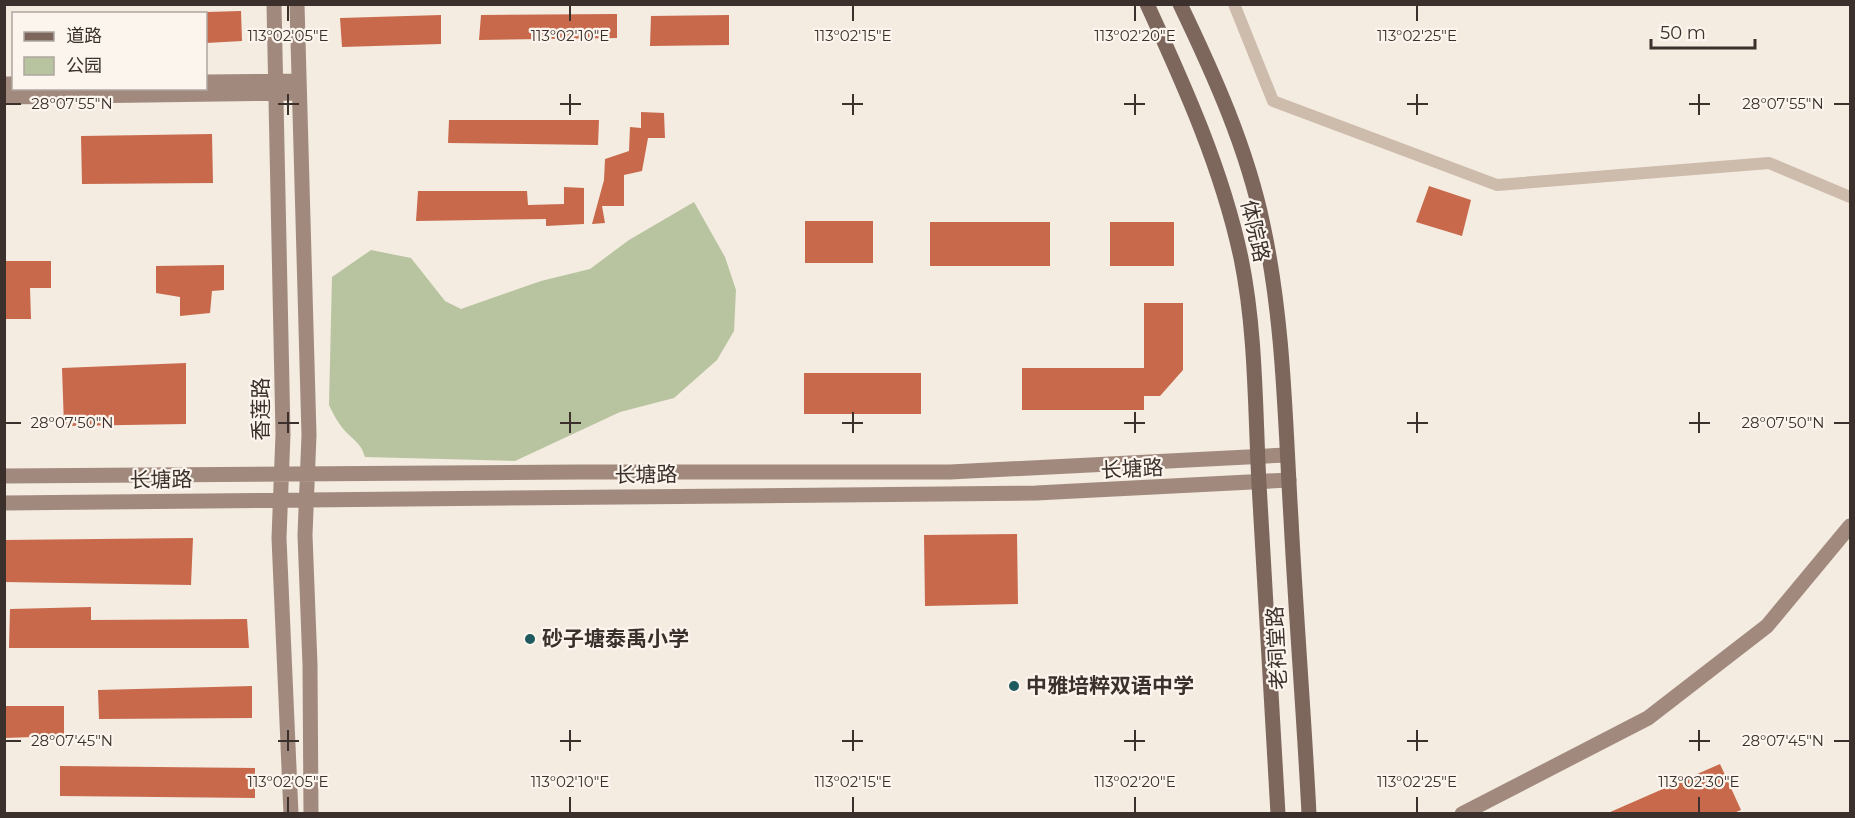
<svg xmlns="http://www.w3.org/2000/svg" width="1855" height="818" viewBox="0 0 1855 818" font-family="Montserrat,'Noto Sans SC',sans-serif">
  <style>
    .green { fill: #b8c4a0 }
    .building { fill: #c8694b }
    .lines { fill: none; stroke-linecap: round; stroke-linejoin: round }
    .street { stroke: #cdbbac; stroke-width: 12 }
    .secondary { stroke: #a18a7d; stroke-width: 15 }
    .primary { stroke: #7d675c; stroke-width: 15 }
    .ticks { fill: none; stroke: #3b302b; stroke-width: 2 }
    .poi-dot { fill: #1f5a5e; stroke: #fbf5ee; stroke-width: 2 }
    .labels { text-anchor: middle; stroke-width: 4.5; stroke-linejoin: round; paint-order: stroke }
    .street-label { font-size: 21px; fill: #3b302b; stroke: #fbf5ee }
    .poi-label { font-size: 21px; font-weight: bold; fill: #3b302b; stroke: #fbf5ee; text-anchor: start }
    .ticks-label { font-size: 15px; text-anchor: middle; fill: #3b302b; stroke: #fbf5ee; stroke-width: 4.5; stroke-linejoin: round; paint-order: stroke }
  </style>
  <rect width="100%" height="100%" fill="#f4ebe1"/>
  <path class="green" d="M694,202L725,257L736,290L734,331L717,360L674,398L620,412L515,461L365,457C361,444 357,443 348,434C340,426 334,416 329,405L332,277L371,250L411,258L445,301L461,309L541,281L590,269L629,240Z"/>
  <path class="building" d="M241,11L242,41L206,43V12Z
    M617,14V38L479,40L481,15Z
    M441,15V44L342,47L340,18Z
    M729,15V45L650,46L651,16Z
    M641,112L664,113L665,138H648L642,171L624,175V206H602L605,223L592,224L604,180L605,159L629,151L630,127L641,128Z
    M449,120H599L598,145L448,143Z
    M212,134L213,183L82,184L81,136Z
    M1429,186L1471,200L1462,236L1416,222Z
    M564,187L584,188V224L546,226V219L416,221L418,191H527L528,205L564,204Z
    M805,221H873V263H805Z
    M930,222H1050V266H930Z
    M1110,222H1174V266H1110Z
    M4,261H51V288H30L31,319H4Z
    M224,265V290L212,291L210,313L180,316V297L156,293V266Z
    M1144,303H1183V370L1160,396H1144V410H1022V368H1144Z
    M186,363V424L64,426L62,368Z
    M804,373H921V414H804Z
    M1017,534L1018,604L925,606L924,535Z
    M193,538L191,585L4,582V540Z
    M91,607V620L247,619L249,648H9L10,609Z
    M252,686V718L99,719L98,690Z
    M4,706H64V736L4,738Z
    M1720,764L1741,810L1734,813H1608Z
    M60,766L255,768V798L60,796Z"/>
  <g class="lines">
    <path class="street" d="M1234,4L1273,101L1497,185L1769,163L1850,197"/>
    <path class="secondary" d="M274,4L283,434L279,538L291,814
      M297,4L309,435L305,535L310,665L311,814
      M206,82L298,81
      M4,84H14
      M4,97L299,93
      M4,476L578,472H950L1287,455
      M4,503L1036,493L1289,480
      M1462,814L1648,718L1767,626L1850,526"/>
    <path class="primary" d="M1147,4C1185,87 1222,169 1241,258C1256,331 1255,409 1259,484C1265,594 1272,704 1278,814
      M1180,4C1214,75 1247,148 1263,225C1284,322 1285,421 1291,519C1296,617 1304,715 1309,814"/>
  </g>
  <path class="ticks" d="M288,6V21M570,6V21M853,6V21M1135,6V21M1417,6V21M288,94V115M570,94V115M853,94V115M1135,94V115M1417,94V115M1699,94V115M6,104H21M278,104H299M560,104H581M842,104H863M1124,104H1145M1407,104H1428M1689,104H1710M1834,104H1849M288,412V433M570,412V433M853,412V433M1135,412V433M1417,412V433M1699,412V433M6,423H21M278,423H299M560,423H581M842,423H863M1124,423H1145M1407,423H1428M1689,423H1710M1834,423H1849M288,730V751M570,730V751M853,730V751M1135,730V751M1417,730V751M1699,730V751M6,741H21M278,741H299M560,741H581M842,741H863M1124,741H1145M1407,741H1428M1689,741H1710M1834,741H1849M288,797V812M570,797V812M853,797V812M1135,797V812M1417,797V812M1699,797V812"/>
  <g class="poi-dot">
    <circle cx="530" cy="639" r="6"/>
    <circle cx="1014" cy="686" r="6"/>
  </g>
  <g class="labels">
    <g class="street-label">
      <text transform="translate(1255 231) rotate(77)" y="7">体院路</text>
      <text transform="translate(261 409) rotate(-90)" y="7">香莲路</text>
      <text transform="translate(1132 469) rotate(-3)" y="7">长塘路</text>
      <text transform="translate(646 475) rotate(-1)" y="7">长塘路</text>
      <text transform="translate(161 480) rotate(-1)" y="7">长塘路</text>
      <text transform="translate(1277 648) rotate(-93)" y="7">老祠堂路</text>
    </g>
    <g class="poi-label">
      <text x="542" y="646">砂子塘泰禹小学</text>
      <text x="1026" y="693">中雅培粹双语中学</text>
    </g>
  </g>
  <g class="ticks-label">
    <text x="288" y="41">113°02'05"E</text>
    <text x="570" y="41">113°02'10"E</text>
    <text x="853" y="41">113°02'15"E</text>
    <text x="1135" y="41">113°02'20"E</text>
    <text x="1417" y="41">113°02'25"E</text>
    <text x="72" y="109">28°07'55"N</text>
    <text x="1783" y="109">28°07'55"N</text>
    <text x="72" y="428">28°07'50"N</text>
    <text x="1783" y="428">28°07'50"N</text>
    <text x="72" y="746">28°07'45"N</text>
    <text x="1783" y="746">28°07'45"N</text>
    <text x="288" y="787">113°02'05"E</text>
    <text x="570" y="787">113°02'10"E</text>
    <text x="853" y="787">113°02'15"E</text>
    <text x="1135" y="787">113°02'20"E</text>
    <text x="1417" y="787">113°02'25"E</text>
    <text x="1699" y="787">113°02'30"E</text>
  </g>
  <rect width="1855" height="818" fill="none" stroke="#3b302b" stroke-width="12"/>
  <rect x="12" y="12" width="195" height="78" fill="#fbf5ee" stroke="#aea6a0" stroke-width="1.5"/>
  <rect x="24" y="32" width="30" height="9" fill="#7d675c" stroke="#aea6a0" stroke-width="1.5"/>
  <text x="66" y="42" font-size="18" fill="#3b302b">道路</text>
  <rect x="24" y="57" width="30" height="18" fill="#b8c4a0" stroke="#aea6a0" stroke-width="1.5"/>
  <text x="66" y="72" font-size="18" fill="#3b302b">公园</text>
  <path d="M1651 39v9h104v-9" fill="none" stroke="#3b302b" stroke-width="3"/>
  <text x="1660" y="39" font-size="18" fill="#3b302b" stroke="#fbf5ee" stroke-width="4.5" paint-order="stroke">50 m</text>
</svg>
